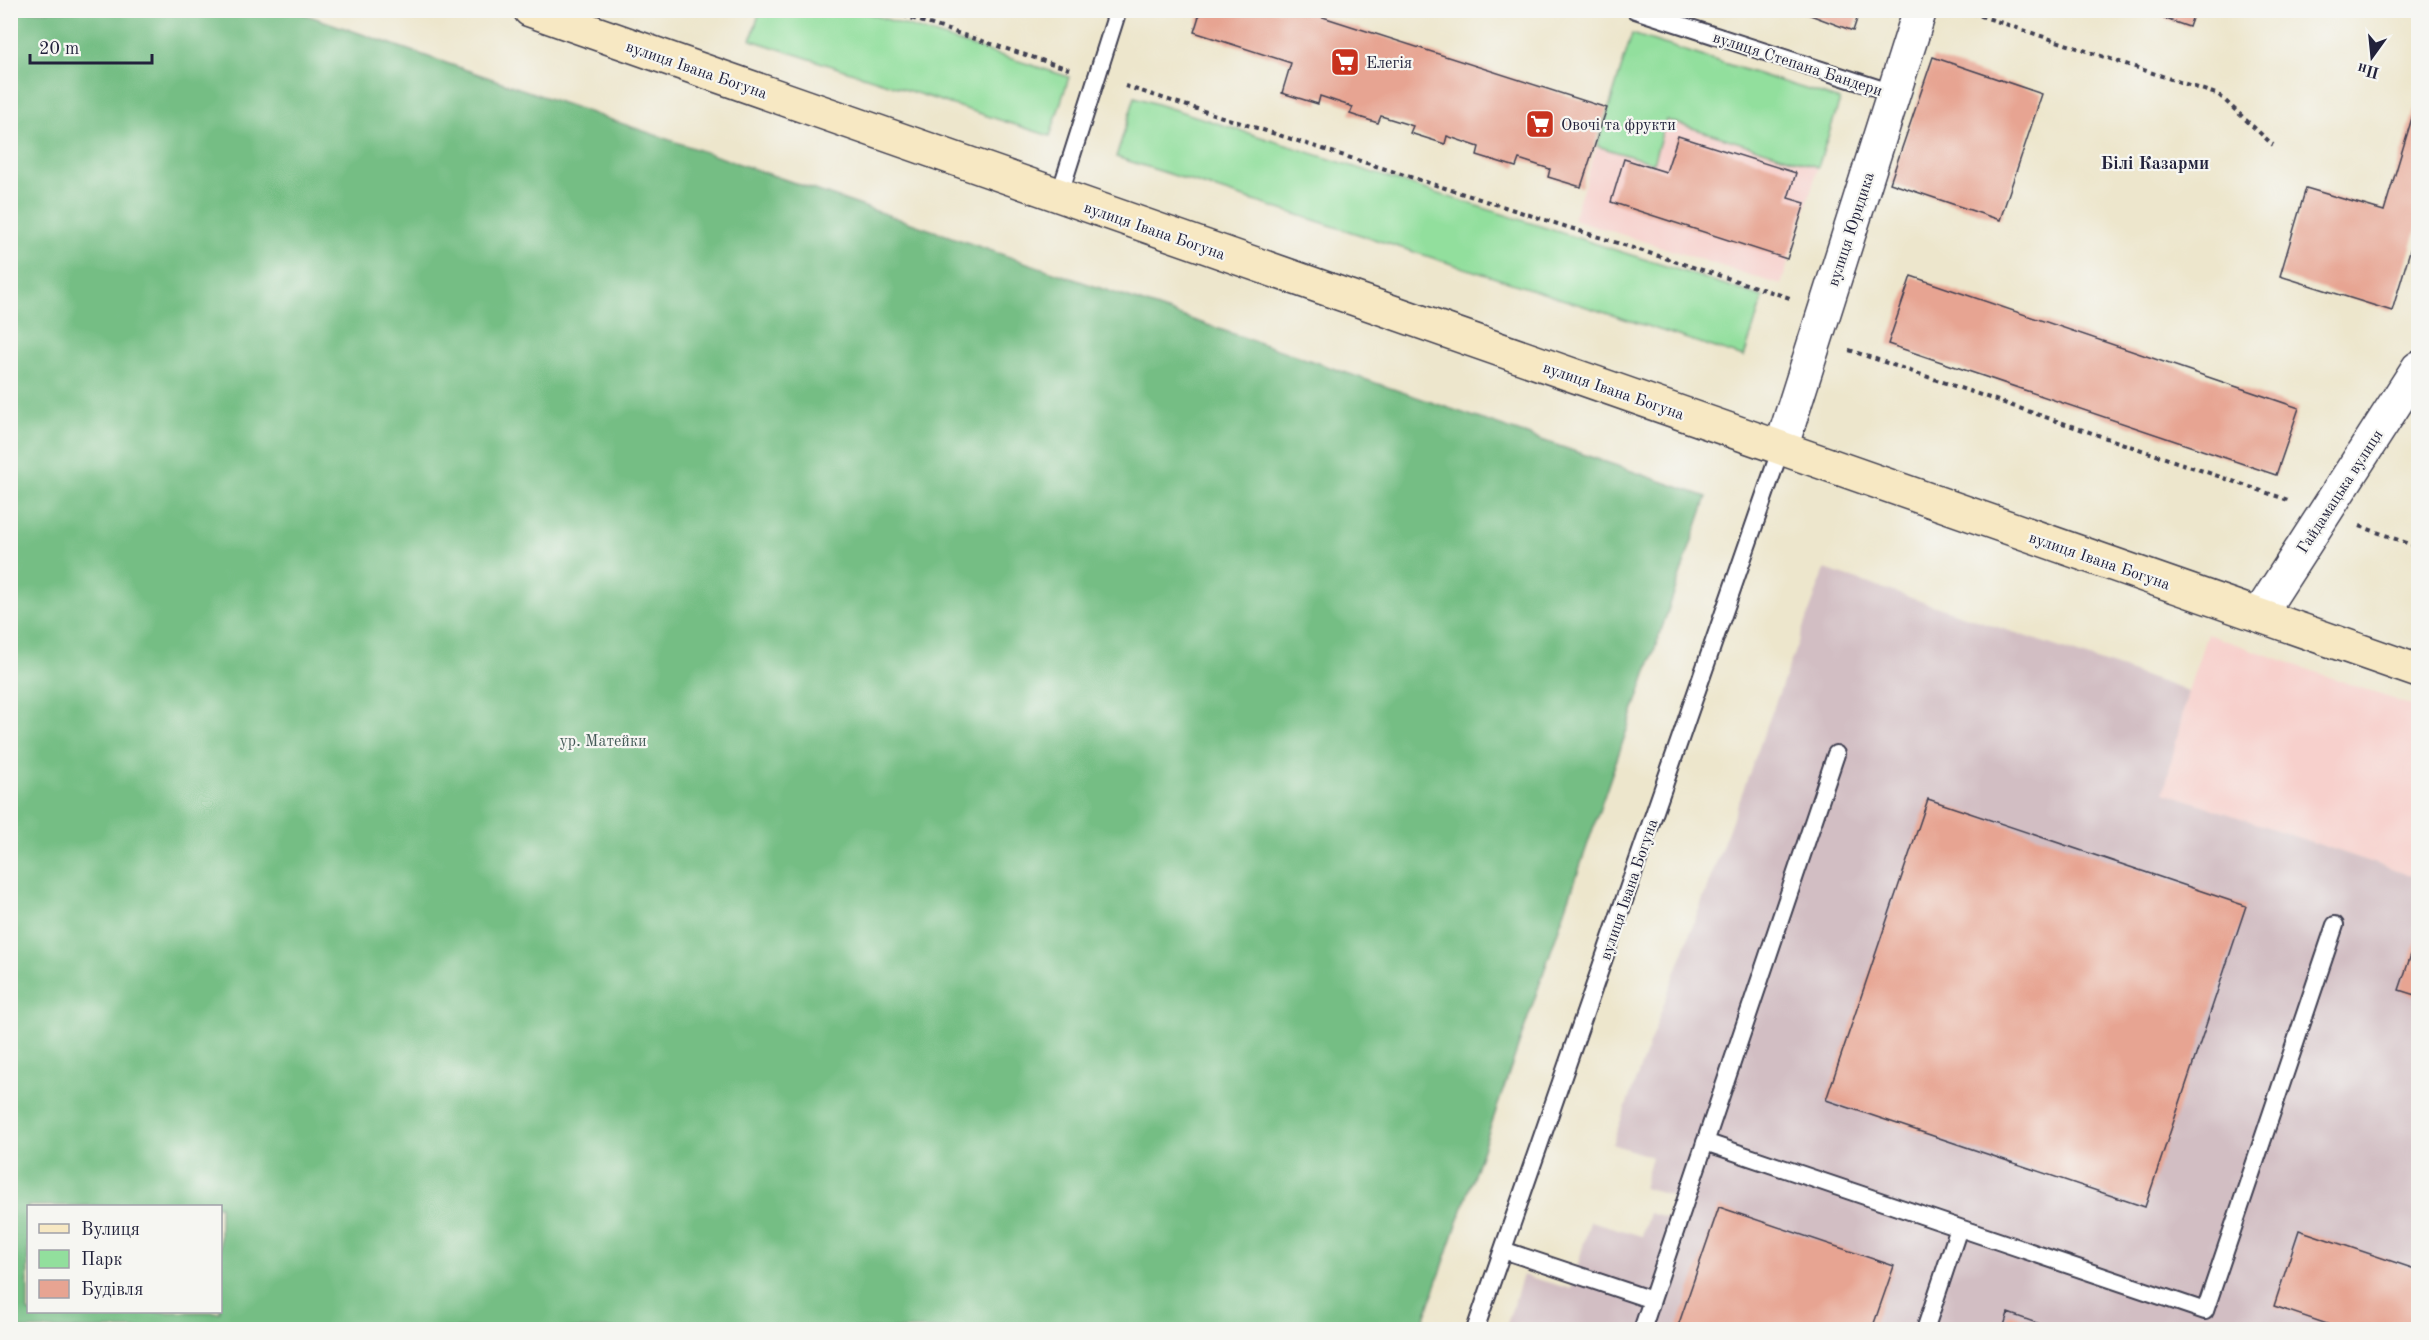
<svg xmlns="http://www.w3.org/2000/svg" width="2429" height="1340" viewBox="0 0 2429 1340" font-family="'Old Standard TT',serif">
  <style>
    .built { fill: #f7d0cc }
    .industrial { fill: #d2bec3 }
    .green { fill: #92df9d; stroke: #5a806c; stroke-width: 1.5 }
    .forest { fill: #75be84; stroke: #4c7060; stroke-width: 1.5; fill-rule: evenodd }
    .building { fill: #e7a492 }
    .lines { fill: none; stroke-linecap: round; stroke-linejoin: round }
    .service-casing { stroke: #403f51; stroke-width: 20 }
    .minor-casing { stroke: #403f51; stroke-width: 36 }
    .tertiary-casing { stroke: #403f51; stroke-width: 36 }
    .secondary-casing { stroke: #403f51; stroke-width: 36 }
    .path { stroke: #403f51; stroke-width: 4; stroke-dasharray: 4.5 4.5; stroke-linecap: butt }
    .service { stroke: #fff; stroke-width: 16 }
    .minor { stroke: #fff; stroke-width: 33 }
    .tertiary { stroke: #fff; stroke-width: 33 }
    .secondary { stroke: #f7e8c3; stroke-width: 33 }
    .labels { text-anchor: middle; stroke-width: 4.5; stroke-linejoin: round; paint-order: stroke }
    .poi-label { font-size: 16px; fill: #22223b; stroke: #f6f6f2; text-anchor: start }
    .street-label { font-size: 16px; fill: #22223b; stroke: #f6f6f2 }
    .park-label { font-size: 16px; fill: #445b58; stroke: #f6f6f2 }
    .neighbourhood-label { font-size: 18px; font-weight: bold; fill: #22223b; stroke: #f6f6f2 }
  </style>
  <rect width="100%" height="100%" fill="#f6f6f2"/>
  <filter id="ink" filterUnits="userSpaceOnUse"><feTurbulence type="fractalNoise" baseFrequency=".0167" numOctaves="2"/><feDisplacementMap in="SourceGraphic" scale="12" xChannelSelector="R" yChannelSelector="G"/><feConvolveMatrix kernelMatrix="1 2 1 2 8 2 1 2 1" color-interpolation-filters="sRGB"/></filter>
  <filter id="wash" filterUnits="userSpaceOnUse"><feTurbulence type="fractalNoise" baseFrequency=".008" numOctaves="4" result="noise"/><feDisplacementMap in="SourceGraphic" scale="24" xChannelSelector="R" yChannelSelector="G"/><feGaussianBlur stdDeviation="1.35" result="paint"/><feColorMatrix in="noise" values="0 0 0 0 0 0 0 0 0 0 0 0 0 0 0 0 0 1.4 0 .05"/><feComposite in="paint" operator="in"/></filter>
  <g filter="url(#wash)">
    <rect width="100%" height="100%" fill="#ede6cc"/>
    <path class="built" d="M1666,120L1818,168L1781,285L1573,219L1597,146L1653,163Z
      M2207,634L2418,708V878L2163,792L2188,691Z"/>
    <path class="industrial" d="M1825,569L2188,691L2164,792L2418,878V1329L1505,1330L1523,1275L1571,1289L1590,1221L1642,1236L1649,1213L1667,1218L1673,1196L1643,1188L1652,1157L1612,1144Z"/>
    <path class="green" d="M760,11H861L1069,77L1050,136L751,40Z
      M1632,34L1840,100L1818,167L1666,120L1653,163L1597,146Z
      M1135,97L1763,297L1744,357L1116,157Z"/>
    <path class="forest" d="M10,11H295L1707,497L1421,1329H11ZM28,1206H220V1312H28Z"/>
    <g id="blocks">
      <path class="building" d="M1201,10H1301L1607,108L1581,187L1548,177L1550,169L1519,159L1516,167L1477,155L1479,147L1447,136L1445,144L1410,133L1413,126L1381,116L1378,123L1350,114L1353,107L1320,96L1318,104L1282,93L1291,63L1194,32Z
        M1797,10H1860L1853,31Z
        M2159,10H2195L2189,27L2157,16Z
        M1933,57L2042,94L2000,220L1890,183Z
        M2418,98V224L2392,311L2280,276L2306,188L2384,211Z
        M1678,136L1796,173L1788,198L1805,203L1787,259L1611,202L1624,159L1666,172Z
        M1911,276L2299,408L2276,475L1888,344Z
        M1928,799L2246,906L2145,1207L1826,1100Z
        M2417,937H2418V996L2399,990Z
        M1719,1207L1894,1266L1872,1329H1677Z
        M2299,1230L2418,1270V1329H2342L2274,1306Z
        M2008,1313L2054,1329H2003Z"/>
    </g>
  </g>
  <g filter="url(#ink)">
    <use href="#blocks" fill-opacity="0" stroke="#403f51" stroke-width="1.5"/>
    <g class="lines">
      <g class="service-casing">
        <path id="service" d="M1635,10L1893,93
          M1059,196L1118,10
          M1705,1142L2205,1311L2335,925
          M1503,1250L1652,1300L1836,754
          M1475,1330L1781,448
          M1642,1330L1652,1300
          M1925,1330L1959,1228"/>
      </g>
      <g class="minor-casing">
        <path id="minor" d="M2259,615L2418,368"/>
      </g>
      <g class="tertiary-casing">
        <path id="tertiary" d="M1781,448L1920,10"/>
      </g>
      <g class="secondary-casing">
        <path id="secondary" d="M530,10L2418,671"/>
      </g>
      <path class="path" d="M886,10L1069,69
        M1963,10L2219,95L2273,145
        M1125,86L1790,298
        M1849,350L2288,500
        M2360,526L2418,547"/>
      <use href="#service" class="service"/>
      <use href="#minor" class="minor"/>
      <use href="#tertiary" class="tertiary"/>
      <use href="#secondary" class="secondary"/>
    </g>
  </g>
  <defs>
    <g id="supermarket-square" transform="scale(1.5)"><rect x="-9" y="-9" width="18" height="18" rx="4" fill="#c8321e" stroke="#f6f6f2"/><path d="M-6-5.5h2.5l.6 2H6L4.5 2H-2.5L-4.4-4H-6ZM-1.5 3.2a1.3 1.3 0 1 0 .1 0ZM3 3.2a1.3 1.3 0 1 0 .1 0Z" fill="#fff"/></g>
  </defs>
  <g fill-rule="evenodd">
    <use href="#supermarket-square" x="1345" y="62"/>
    <use href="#supermarket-square" x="1540" y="124"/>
  </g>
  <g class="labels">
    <g class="poi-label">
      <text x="1366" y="68">Елегія</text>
      <text x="1561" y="130">Овочі та фрукти</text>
    </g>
    <g class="street-label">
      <text transform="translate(1798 63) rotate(18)" y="6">вулиця Степана Бандери</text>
      <text transform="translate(697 69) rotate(19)" y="6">вулиця Івана Богуна</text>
      <text transform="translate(1850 229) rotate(-72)" y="6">вулиця Юридика</text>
      <text transform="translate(1155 230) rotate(19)" y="6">вулиця Івана Богуна</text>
      <text transform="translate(1614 390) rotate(19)" y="6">вулиця Івана Богуна</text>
      <text transform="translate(2339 491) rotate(-57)" y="6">Гайдамацька вулиця</text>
      <text transform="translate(2100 560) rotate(19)" y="6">вулиця Івана Богуна</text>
      <text transform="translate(1628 889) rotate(-71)" y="6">вулиця Івана Богуна</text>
    </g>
    <g class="park-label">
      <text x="603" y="746">ур. Матейки</text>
    </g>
    <g class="neighbourhood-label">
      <text x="2155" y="169">Білі Казарми</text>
    </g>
  </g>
  <rect width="2429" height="1340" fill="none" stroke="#f6f6f2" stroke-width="36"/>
  <rect x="27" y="1205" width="195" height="108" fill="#f6f6f2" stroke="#a1a1a9" stroke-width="1.5"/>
  <rect x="39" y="1224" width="30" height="9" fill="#f7e8c3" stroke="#a1a1a9" stroke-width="1.5"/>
  <text x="81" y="1235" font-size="18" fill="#22223b">Вулиця</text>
  <rect x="39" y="1250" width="30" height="18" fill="#92df9d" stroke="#a1a1a9" stroke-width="1.5"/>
  <text x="81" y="1265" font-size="18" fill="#22223b">Парк</text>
  <rect x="39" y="1280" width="30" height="18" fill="#e7a492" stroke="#a1a1a9" stroke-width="1.5"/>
  <text x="81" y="1295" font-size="18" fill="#22223b">Будівля</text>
  <g transform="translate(2372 57) rotate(195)" stroke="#f6f6f2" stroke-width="4.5" paint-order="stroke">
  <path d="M0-4.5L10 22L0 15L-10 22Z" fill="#22223b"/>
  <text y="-9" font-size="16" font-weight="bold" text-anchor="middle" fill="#22223b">Пн</text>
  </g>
  <path d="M30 54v9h122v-9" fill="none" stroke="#22223b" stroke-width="3"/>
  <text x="39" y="54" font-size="18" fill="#22223b" stroke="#f6f6f2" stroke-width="4.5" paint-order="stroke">20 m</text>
</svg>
